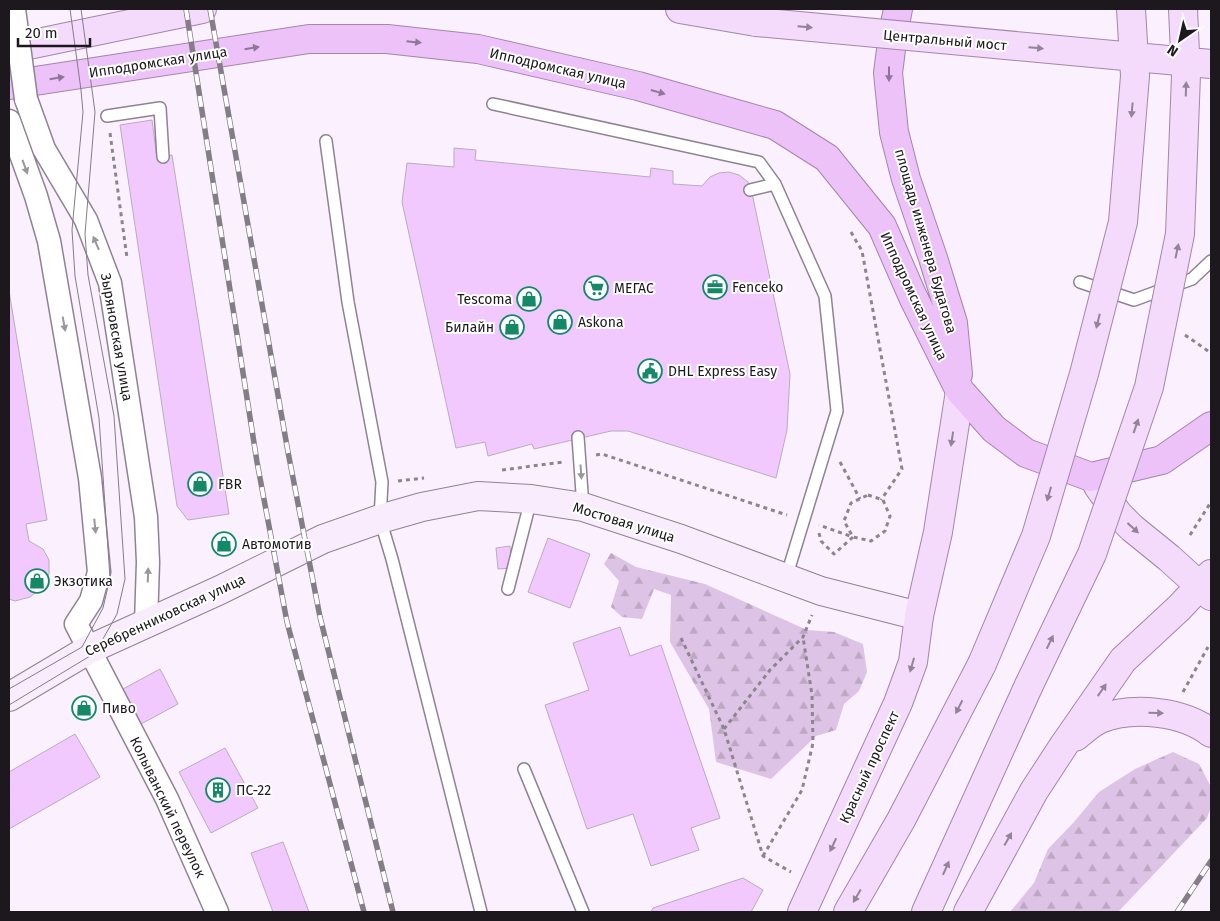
<svg xmlns="http://www.w3.org/2000/svg" width="1220" height="921" viewBox="0 0 1220 921" font-family="'Fira Sans',sans-serif">
  <style>
    .forest { fill: url(#forest-firs) }
    .building { fill: #f2c9fe; stroke: #b9acbd }
    .lines { fill: none; stroke-linecap: round; stroke-linejoin: round }
    .lane-casing { stroke: #8f8393; stroke-width: 14 }
    .street-casing { stroke: #8f8393; stroke-width: 25 }
    .secondary-casing { stroke: #8f8393; stroke-width: 30 }
    .primary-casing { stroke: #a386ac; stroke-width: 30 }
    .highway-casing { stroke: #a386ac; stroke-width: 30 }
    .path { stroke: #8c858f; stroke-width: 3; stroke-dasharray: 4 4; stroke-linecap: butt }
    .lane { stroke: #fff; stroke-width: 11 }
    .street { stroke: #fff; stroke-width: 22 }
    .secondary { stroke: #f9edfd; stroke-width: 28 }
    .primary { stroke: #f4dafb; stroke-width: 28 }
    .highway { stroke: #ecc2f8; stroke-width: 28 }
    .tram { stroke: #847d87; stroke-width: 1 }
    .rail-casing { stroke: #847d87; stroke-width: 5.5 }
    .rail { stroke: #fff; stroke-width: 4; stroke-dasharray: 11; stroke-linecap: butt }
    .street-bridge-casing { stroke: #8f8393; stroke-width: 25; stroke-linecap: butt }
    .primary-bridge-casing { stroke: #a386ac; stroke-width: 30; stroke-linecap: butt }
    .street-bridge { stroke: #fff; stroke-width: 22 }
    .primary-bridge { stroke: #f4dafb; stroke-width: 28 }
    .oneway { fill: #938398 }
    .oneway2 { fill: #8e7696 }
    .oneway3 { fill: #99979a }
    .labels { text-anchor: middle; stroke-width: 4; stroke-linejoin: round; paint-order: stroke }
    .street-label { font-size: 14px; fill: #1c181e; stroke: #fff }
    .poi-label { font-size: 14px; fill: #1c181e; stroke: #fff; text-anchor: start }
  </style>
  <defs>
    <pattern id="forest-firs" width="22" height="20" patternUnits="userSpaceOnUse" patternTransform="scale(1.25)"><rect width="22" height="20" fill="#ddc3e5"/><path d="M5 1l3.5 6h-7zM16 11l3.5 6h-7z" fill="#bda7c4"/></pattern>
  </defs>
  <rect width="100%" height="100%" fill="#fbf0fe"/>
  <path class="forest" d="M611,553L636,567L705,584L807,630L834,632L863,644L867,672L859,691L844,704L836,730L816,736L771,779L716,762L709,709L670,642L671,595L654,589L642,619L622,617L611,607L619,581L604,564Z
    M1173,752L1199,764L1211,787V807L1207,818L1118,912H1010L1034,883L1048,849L1074,822L1099,792L1135,769Z"/>
  <path class="building" d="M152,120L157,158L172,155L229,514L188,520L177,506L120,125Z
    M454,148L476,150L475,160L650,177L651,168L673,171V184L702,186L710,177L719,173L729,172L739,175L748,182L752,193L790,374L787,430L776,478L628,431H611L534,449L532,444L488,456L485,442L456,448L402,202L407,163L454,167Z
    M9,291L47,520L26,524L29,541L43,549L49,560V574L42,587L30,597L15,601L9,599Z
    M548,538L590,554L570,608L528,592Z
    M510,546L512,568L498,569L496,548Z
    M620,627L630,656L661,645L720,818L691,828L699,850L651,866L633,814L587,829L545,705L589,690L573,643Z
    M160,669L178,704L141,724L123,689Z
    M75,734L100,777L9,829V772Z
    M225,748L258,808L211,833L179,772Z
    M283,842L309,912H273L251,853Z
    M743,878L763,890L751,912H651L653,908Z"/>
  <g class="lines">
    <g class="lane-casing">
      <path id="lane" d="M493,104L759,162L775,184L825,296L837,411L786,578
        M107,116L160,108L163,157
        M326,141L348,302L382,482L380,519L392,559L481,912
        M750,190L775,184
        M1080,282L1134,300L1192,279L1211,261
        M578,437L583,507
        M508,589L531,499
        M524,769L583,912"/>
    </g>
    <g class="street-casing">
      <path id="street" d="M26,99L44,149L86,220L110,283L146,517L148,562L146,624
        M9,121L36,196L49,241L90,478L99,572L91,601L76,624L167,799L217,912"/>
    </g>
    <g class="secondary-casing">
      <path id="secondary" d="M9,697L88,650L220,590L323,539L380,519L422,507L478,496L531,499L583,507L681,539L821,591L919,616"/>
    </g>
    <g class="primary-casing">
      <path id="primary" d="M680,9L756,22
        M9,49L202,9
        M1098,486L1118,514L1132,528L1169,558L1211,596
        M1075,737C1083,731 1091,723 1100,719C1133,706 1183,711 1211,733
        M802,912L898,703L913,662L919,616L938,532L960,391
        M848,912L901,820L982,664
        M926,912L1029,685
        M968,912L1034,791L1064,745L1123,660L1179,608L1211,574"/>
    </g>
    <g class="highway-casing">
      <path id="highway" d="M898,9L893,34L888,73L894,132L906,179L933,258L953,323L958,374
        M9,85L309,39H387L478,49L638,86L775,125L827,158L882,226L913,297L960,391L994,429L1026,453L1091,477L1162,460L1211,426"/>
    </g>
    <path class="path" d="M110,133L127,258
      M851,232L862,251L902,469L881,500
      M1185,335L1211,353
      M596,455L602,454L787,515
      M840,462L860,499
      M502,470L563,462
      M398,481L424,478
      M868,495L883,500L890,516L885,531L871,541L853,537L844,521L851,503Z
      M819,533L821,541L834,554L853,537L819,525
      M1190,535L1211,502
      M681,638L724,729L763,856L791,872
      M1183,692L1208,647
      M724,729L770,670L803,637L812,615
      M763,856L802,790L813,743L812,695L803,637"/>
    <use href="#lane" class="lane"/>
    <use href="#street" class="street"/>
    <use href="#secondary" class="secondary"/>
    <use href="#primary" class="primary"/>
    <use href="#highway" class="highway"/>
    <path class="tram" d="M9,689L82,647L103,608L110,578L99,418L75,276L72,230L83,112L81,90L70,9
      M9,705L95,653L117,614L125,579L114,416L88,275L85,234L95,112L81,9"/>
    <g class="rail-casing">
      <path id="rail" d="M186,9L257,462L287,622L364,912
        M210,9L288,452L320,617L393,912
        M1177,912L1211,861"/>
    </g>
    <use href="#rail" class="rail"/>
    <g class="street-bridge-casing">
      <path id="street-bridge" d="M14,9L26,99"/>
    </g>
    <g class="primary-bridge-casing">
      <path id="primary-bridge" d="M756,22L1211,64
        M982,664L1036,536L1084,374L1123,222L1135,76L1131,9
        M1029,685L1092,554L1149,387L1180,234L1186,75L1183,9"/>
    </g>
    <use href="#street-bridge" class="street-bridge"/>
    <use href="#primary-bridge" class="primary-bridge"/>
  </g>
  <defs><path id="oneway-solid" d="M-6-.8H1V-3.2L6.5 0L1 3.2V.8H-6Z" transform="scale(1.25)"/></defs>
  <g class="oneway">
    <use href="#oneway-solid" transform="translate(805 27) rotate(5)"/>
    <use href="#oneway-solid" transform="translate(1036 48) rotate(5)"/>
    <use href="#oneway-solid" transform="translate(1186 89) rotate(-88)"/>
    <use href="#oneway-solid" transform="translate(1132 110) rotate(95)"/>
    <use href="#oneway-solid" transform="translate(1177 251) rotate(-78)"/>
    <use href="#oneway-solid" transform="translate(1098 321) rotate(104)"/>
    <use href="#oneway-solid" transform="translate(1136 426) rotate(-71)"/>
    <use href="#oneway-solid" transform="translate(952 439) rotate(99)"/>
    <use href="#oneway-solid" transform="translate(1049 494) rotate(106)"/>
    <use href="#oneway-solid" transform="translate(1133 528) rotate(42)"/>
    <use href="#oneway-solid" transform="translate(1050 642) rotate(-64)"/>
    <use href="#oneway-solid" transform="translate(912 665) rotate(106)"/>
    <use href="#oneway-solid" transform="translate(1102 690) rotate(-55)"/>
    <use href="#oneway-solid" transform="translate(959 707) rotate(117)"/>
    <use href="#oneway-solid" transform="translate(1156 713) rotate(2)"/>
    <use href="#oneway-solid" transform="translate(1008 839) rotate(-61)"/>
    <use href="#oneway-solid" transform="translate(833 845) rotate(115)"/>
    <use href="#oneway-solid" transform="translate(946 868) rotate(-66)"/>
    <use href="#oneway-solid" transform="translate(857 896) rotate(120)"/>
  </g>
  <g class="oneway2">
    <use href="#oneway-solid" transform="translate(414 42) rotate(6)"/>
    <use href="#oneway-solid" transform="translate(252 48) rotate(-9)"/>
    <use href="#oneway-solid" transform="translate(889 74) rotate(90)"/>
    <use href="#oneway-solid" transform="translate(57 78) rotate(-9)"/>
    <use href="#oneway-solid" transform="translate(658 92) rotate(16)"/>
  </g>
  <g class="oneway3">
    <use href="#oneway-solid" transform="translate(25 167) rotate(70)"/>
    <use href="#oneway-solid" transform="translate(96 243) rotate(-113)"/>
    <use href="#oneway-solid" transform="translate(64 324) rotate(80)"/>
    <use href="#oneway-solid" transform="translate(581 472) rotate(86)"/>
    <use href="#oneway-solid" transform="translate(95 526) rotate(84)"/>
    <use href="#oneway-solid" transform="translate(148 575) rotate(-88)"/>
  </g>
  <defs>
    <g id="office-ring" transform="scale(1.25)"><circle r="9.5" fill="#fff" stroke="#158868" stroke-width="1.5"/><path d="M-6-3h4V-5.5h4V-3h4V5H-6ZM-1-4.5V-3h2v-1.5ZM-6 0V1H6V0Z" fill="#158868"/></g>
    <g id="supermarket-ring" transform="scale(1.25)"><circle r="9.5" fill="#fff" stroke="#158868" stroke-width="1.5"/><path d="M-6-5.5h2.5l.6 2H6L4.5 2H-2.5L-4.4-4H-6ZM-1.5 3.2a1.3 1.3 0 1 0 .1 0ZM3 3.2a1.3 1.3 0 1 0 .1 0Z" fill="#158868"/></g>
    <g id="shop-ring" transform="scale(1.25)"><circle r="9.5" fill="#fff" stroke="#158868" stroke-width="1.5"/><path d="M-5-2.5h2.3a2.7 3.5 0 0 1 5.4 0H5L5.5 6h-11ZM-1.5-2.5h3a1.5 2.3 0 0 0-3 0Z" fill="#158868"/></g>
    <g id="civic-ring" transform="scale(1.25)"><circle r="9.5" fill="#fff" stroke="#158868" stroke-width="1.5"/><path d="M-.6-6.5H3V-4.5H.6V-3L4-1V1h2V6H-6V1h2V-1L-.6-3ZM-1.2 2.5V6h2.4V2.5Z" fill="#158868"/></g>
    <g id="building-ring" transform="scale(1.25)"><circle r="9.5" fill="#fff" stroke="#158868" stroke-width="1.5"/><path d="M-4-6H4V6H1V3H-1V6H-4ZM-2.5-4.3h1.7v1.8h-1.7ZM.8-4.3h1.7v1.8H.8ZM-2.5-1h1.7V.8h-1.7ZM.8-1h1.7V.8H.8Z" fill="#158868"/></g>
  </defs>
  <g fill-rule="evenodd">
    <use href="#office-ring" x="715" y="287"/>
    <use href="#supermarket-ring" x="596" y="288"/>
    <use href="#shop-ring" x="529" y="299"/>
    <use href="#shop-ring" x="560" y="322"/>
    <use href="#shop-ring" x="512" y="327"/>
    <use href="#civic-ring" x="650" y="371"/>
    <use href="#shop-ring" x="200" y="484"/>
    <use href="#shop-ring" x="224" y="544"/>
    <use href="#shop-ring" x="37" y="581"/>
    <use href="#shop-ring" x="84" y="708"/>
    <use href="#building-ring" x="218" y="790"/>
  </g>
  <g class="labels">
    <g class="street-label">
      <text transform="translate(945 40) rotate(5)" y="5">Центральный мост</text>
      <text transform="translate(158 62) rotate(-9)" y="5">Ипподромская улица</text>
      <text transform="translate(558 68) rotate(13)" y="5">Ипподромская улица</text>
      <text transform="translate(926 241) rotate(74)" y="5">площадь инженера Будагова</text>
      <text transform="translate(914 296) rotate(65)" y="5">Ипподромская улица</text>
      <text transform="translate(117 337) rotate(80)" y="5">Зыряновская улица</text>
      <text transform="translate(624 522) rotate(17)" y="5">Мостовая улица</text>
      <text transform="translate(165 615) rotate(-25)" y="5">Серебренниковская улица</text>
      <text transform="translate(869 767) rotate(-65)" y="5">Красный проспект</text>
      <text transform="translate(168 807) rotate(64)" y="5">Колыванский переулок</text>
    </g>
    <g class="poi-label">
      <text x="732" y="292">Fenceko</text>
      <text x="614" y="293">МЕГАС</text>
      <text x="512" y="304" text-anchor="end">Tescoma</text>
      <text x="578" y="327">Askona</text>
      <text x="494" y="332" text-anchor="end">Билайн</text>
      <text x="668" y="376">DHL Express Easy</text>
      <text x="218" y="489">FBR</text>
      <text x="242" y="549">Автомотив</text>
      <text x="54" y="586">Экзотика</text>
      <text x="102" y="713">Пиво</text>
      <text x="236" y="795">ПС-22</text>
    </g>
  </g>
  <rect width="1220" height="921" fill="none" stroke="#1c181e" stroke-width="20"/>
  <g transform="translate(1180 40) rotate(214)" stroke="#ffffff" stroke-width="4" paint-order="stroke">
  <path d="M0-4L9 19L0 12L-9 19Z" fill="#1c181e"/>
  <text y="-8" font-size="14" font-weight="bold" text-anchor="middle" fill="#1c181e">N</text>
  </g>
  <path d="M18 38v8h72v-8" fill="none" stroke="#1c181e" stroke-width="2.5"/>
  <text x="25" y="38" font-size="15" fill="#1c181e" stroke="#ffffff" stroke-width="4" paint-order="stroke">20 m</text>
</svg>
